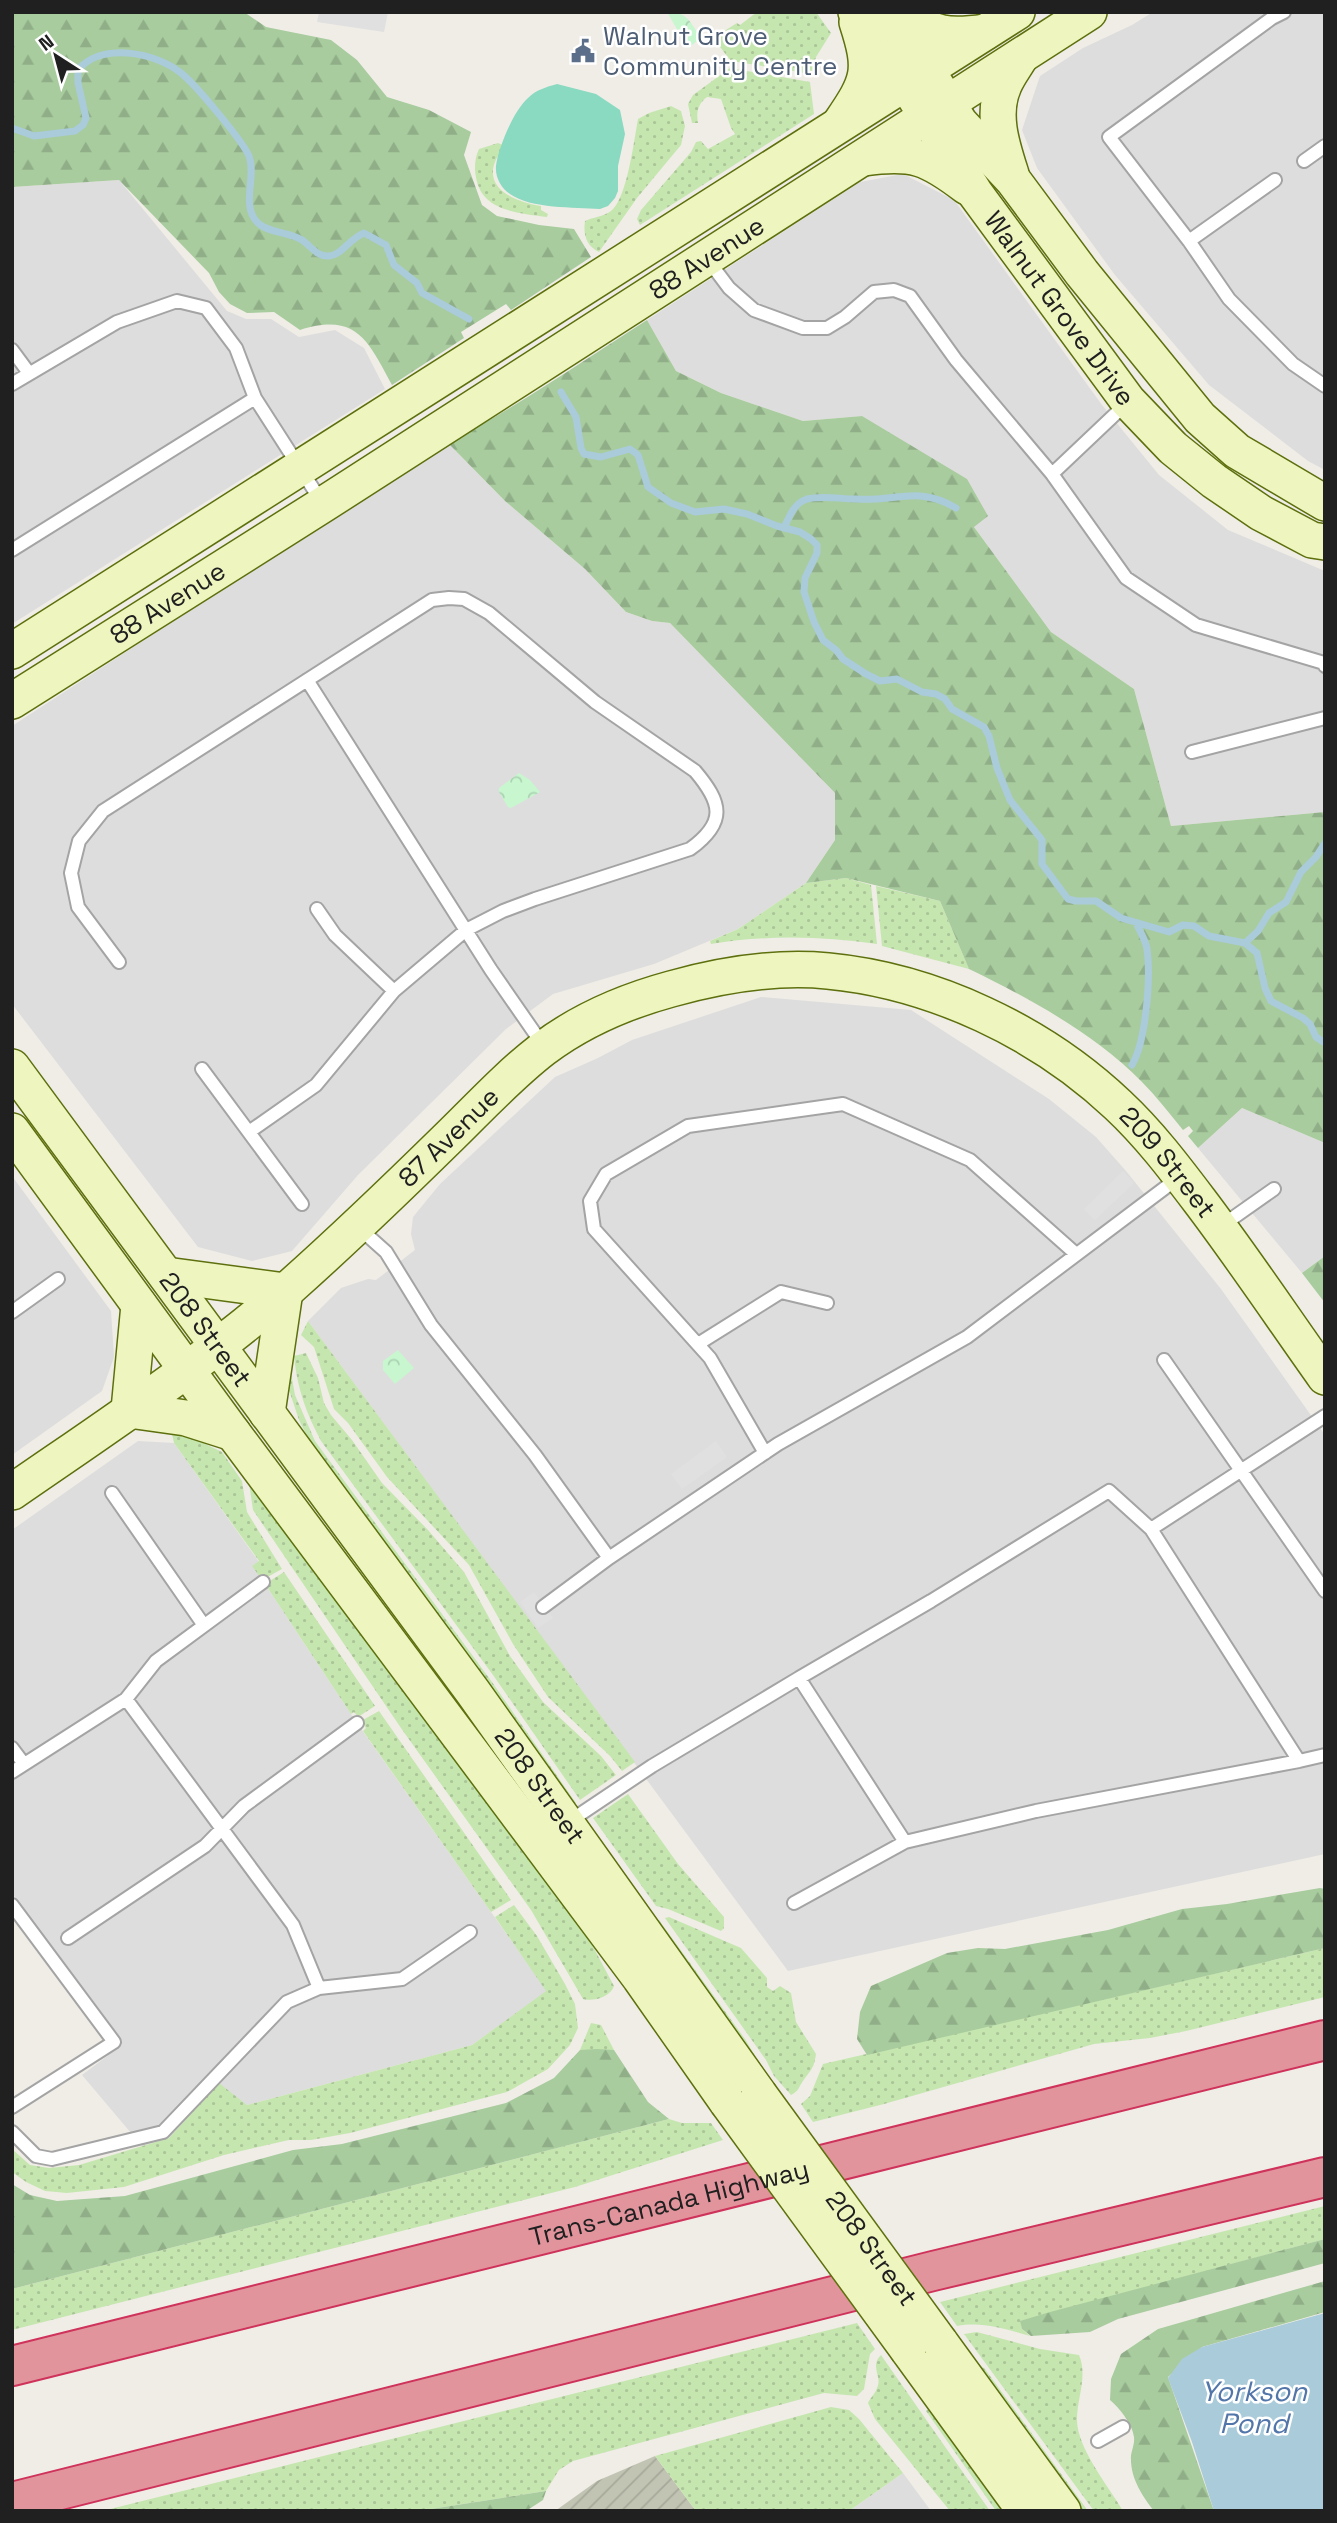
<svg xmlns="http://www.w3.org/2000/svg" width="1337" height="2523" viewBox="0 0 1337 2523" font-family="'Space Grotesk',sans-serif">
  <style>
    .residential { fill: #dedddd }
    .construction { fill: url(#construction-furrows) }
    .grass { fill: url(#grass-dots) }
    .forest { fill: url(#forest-firs) }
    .park { fill: url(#park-crowns) }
    .pitch { fill: #8ad9c1 }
    .parking { fill: #e0e0e0 }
    .water { fill: #aacbda }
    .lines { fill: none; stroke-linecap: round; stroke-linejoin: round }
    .stream { stroke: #aacbda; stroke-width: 7 }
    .lane-casing { stroke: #a4a4a4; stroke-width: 16 }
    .secondary-casing { stroke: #5d700d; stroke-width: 38 }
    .highway-casing { stroke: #cf325a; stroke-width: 42 }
    .lane { stroke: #fff; stroke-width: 12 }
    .secondary { stroke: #eef5bf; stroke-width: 35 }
    .highway { stroke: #e1949c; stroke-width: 38 }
    .secondary-bridge-casing { stroke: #5d700d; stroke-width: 38; stroke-linecap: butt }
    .secondary-bridge { stroke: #eef5bf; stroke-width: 35 }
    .labels { text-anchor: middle; stroke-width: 5; stroke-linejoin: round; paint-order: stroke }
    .service-label { font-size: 26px; fill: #4e5e75; stroke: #fff; text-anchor: start }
    .street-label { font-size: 26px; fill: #202020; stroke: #fff }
    .water-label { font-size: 28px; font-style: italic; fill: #5276a9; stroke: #fff }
  </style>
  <defs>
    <pattern id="construction-furrows" width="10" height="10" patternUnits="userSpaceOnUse" patternTransform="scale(1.75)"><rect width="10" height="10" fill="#c2c4b3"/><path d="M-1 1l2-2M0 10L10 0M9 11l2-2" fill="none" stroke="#a6a89a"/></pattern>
    <pattern id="grass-dots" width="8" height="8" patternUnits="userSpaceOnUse" patternTransform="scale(1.75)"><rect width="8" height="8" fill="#c6e6b0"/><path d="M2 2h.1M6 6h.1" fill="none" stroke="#aac597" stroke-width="1.8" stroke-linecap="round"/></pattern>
    <pattern id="forest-firs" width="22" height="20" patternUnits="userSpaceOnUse" patternTransform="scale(1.75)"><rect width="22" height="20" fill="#a8cc9e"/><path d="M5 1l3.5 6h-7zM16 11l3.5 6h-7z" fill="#90af88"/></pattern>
    <pattern id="park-crowns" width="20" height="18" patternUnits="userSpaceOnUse" patternTransform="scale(1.75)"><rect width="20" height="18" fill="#c7f6cf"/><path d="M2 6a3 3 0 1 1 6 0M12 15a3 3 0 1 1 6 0" fill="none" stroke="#abd3b1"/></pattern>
  </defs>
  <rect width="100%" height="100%" fill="#f0ede7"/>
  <path class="residential" d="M1153,12H1325V470L1308,461L1209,385L1115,275L1037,168L1022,130L1040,76L1083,48L1132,25Z
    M903,174L954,200L1102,405L1159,475L1228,530L1325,571V812L1171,826L1134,689L1051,632L974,527L862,416L803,421L721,393L676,371L647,320L860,182Z
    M119,180L227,311L246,319H271L299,337L335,330L364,348L385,389L12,624V187Z
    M448,443L505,501L585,569L626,612L652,621L670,623L835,793V840L806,883L738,929L654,964L553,994L506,1029L358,1175L292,1251L252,1261L198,1247L12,1004V726Z
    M761,997L911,1010L1049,1099L1096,1137L1126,1171L1221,1289L1325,1435V1854L788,1971L308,1321L341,1288L368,1279L376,1280L415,1250L411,1234L413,1217L440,1184L555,1077L598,1058L632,1040Z
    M1242,1108L1325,1143V1256L1302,1273L1198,1148Z
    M12,1176L111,1311L114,1357L102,1391L12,1455Z
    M138,1441L174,1443L259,1562L253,1566L357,1723L547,1991L472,2045L247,2105L234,2096L169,2138L142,2146L82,2075L122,2045L12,1893V1530Z
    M903,2473L931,2511H849Z"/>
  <path class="construction" d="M655,2456L696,2511H555L597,2481Z"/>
  <path class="grass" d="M757,12H816L831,33L816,57L812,74L731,61L713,38L737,23L740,25Z
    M730,68L810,82L814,114L640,225L637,219L641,210L691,152L696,142L701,141L708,149L735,134L731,128L721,99L707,97C698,104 696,112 698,123H692L688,104L693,95Z
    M671,106L681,111L685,126L681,145L637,198L599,252C586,246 583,234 585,221C593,217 603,217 611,211C627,199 634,140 638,119L649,113Z
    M498,143L505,146C475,182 506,200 541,206V210L548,214L547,217C521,213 485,212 477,182C474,170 474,160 479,149Z
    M846,878L871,885L877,944C821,936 766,935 711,944L710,941L738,929L806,883Z
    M876,886L940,901L969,969L882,946Z
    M308,1321L635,1762L622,1771L610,1756L548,1697L513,1644L469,1565L387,1477L348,1423L334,1409L314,1347L301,1335Z
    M306,1353L318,1378L324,1403L331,1415L352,1440L382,1483L428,1530L464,1572L510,1656L543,1702L601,1756L616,1775L580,1800L493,1675L321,1441C306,1413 297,1388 294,1356Z
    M289,1362L295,1395L315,1441L492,1682L576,1803L572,1805L312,1446L299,1420L288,1387Z
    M172,1434L191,1437L222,1452L242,1481L247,1512L282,1569L262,1580L252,1566L259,1561L174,1443Z
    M249,1483L406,1688L590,1941L614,1986C610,1997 594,2002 583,1999L531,1910L403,1731L253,1510Z
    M284,1572L375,1706L358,1717L354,1712L351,1714L265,1584Z
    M379,1711L511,1900L491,1912L363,1731L366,1728L361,1721Z
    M628,1794L678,1864L724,1917V1928L721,1931L668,1909L656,1906L593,1818Z
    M514,1905L537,1936L565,1984L575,2004L578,2028L570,2045L548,2069L507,2092L350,2133L311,2140H289L224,2155L124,2187L67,2193L45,2191L26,2182L12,2172V2149L30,2165L49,2168L79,2165L169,2138L219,2083L247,2105L472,2045L546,1991L495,1917Z
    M669,1917L741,1948L767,1978V1987L773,1991L780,1986L791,1993L796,2022L816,2054C814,2069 810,2071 803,2081C798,2088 799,2091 791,2095L774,2076L766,2060L665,1918Z
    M659,1920L745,2039L762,2067L760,2069L655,1923Z
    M1325,1948V1997L1186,2031L1150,2038L1094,2044L884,2104L813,2122L801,2104L810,2096L823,2064Z
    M591,2023L601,2025L614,2050H580Z
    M669,2119L682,2123H711L723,2140L575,2187L12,2330V2289Z
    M1325,2206V2239L1021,2321L1022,2329L1030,2336C1005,2329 983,2321 957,2326L940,2302Z
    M857,2323L875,2349L870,2354L864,2389L857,2396L824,2393L573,2461L559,2470L546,2491L418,2511H102Z
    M977,2332L1040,2349L1079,2355C1088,2376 1077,2398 1077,2420C1077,2448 1109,2487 1123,2511H1094L964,2334Z
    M881,2355L990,2511H950L875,2419L868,2403C870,2398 875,2394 877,2388C883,2376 869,2367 881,2355Z
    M972,2358L985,2369L1088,2511H1083Z
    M831,2407L849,2410L859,2419L903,2473L849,2511H696L655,2456Z
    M928,2409L1004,2511H996L926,2411Z"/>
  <path class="forest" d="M12,12H244L266,27L331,40L357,60L387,97L429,110L471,132L464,155L482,205L497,216L539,225L574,229L591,257L511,310L506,304L461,332L464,338L392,385C368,341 357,312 300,330L274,312L247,313L230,304L219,292L209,273L119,180L12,187Z
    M647,320L676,371L721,393L803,421L862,416L967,479L988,516L974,527L1051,632L1134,689L1171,826L1325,812V1143L1242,1108L1198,1148L1188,1136L1193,1131L1189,1126L1183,1130C1169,1113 1156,1096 1141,1081C1095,1034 1027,997 969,969L940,901L846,878L806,883L835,840V793L670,623L652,621L626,612L585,569L505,501L448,443C517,407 581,362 647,320Z
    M1325,1256V1303L1302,1273Z
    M1320,1888L1325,1889V1948L867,2055L857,2039L860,2012L871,1986L947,1953L978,1948L1005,1949L1108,1930L1182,1909L1227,1904Z
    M597,2049L614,2050L648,2102L669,2119L12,2289V2184L30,2195L57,2201L125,2196L293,2150L342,2144L506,2103L554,2078L580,2050Z
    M1325,2239V2263L1118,2319L1090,2332L1031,2336L1022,2329L1020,2321L1050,2312Z
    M1325,2281V2312L1202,2347L1168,2377L1214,2511H1154C1143,2497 1131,2479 1131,2460C1130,2453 1135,2445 1134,2437C1132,2423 1120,2409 1110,2400L1111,2379L1121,2354L1158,2329Z
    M546,2491L543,2500L526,2511H418Z"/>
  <path class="park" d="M667,12C688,12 690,22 701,38L688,48Z
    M519,773L530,780L540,792L511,808L508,807L499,792V788Z
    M398,1350L414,1368L395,1384L383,1370V1361Z"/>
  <path class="pitch" d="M557,84L596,94L620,110L625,134L618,166V191L615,198L608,206L600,209C574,207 531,209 510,194C501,188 495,177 496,166C498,148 514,110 528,98C536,90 546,87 557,84Z"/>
  <path class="parking" d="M319,12H388L384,32L317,22Z
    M1123,1171L1134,1183L1095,1220L1084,1209Z
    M716,1441L727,1457L682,1489L671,1474Z
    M534,1592L553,1618L538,1628L520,1602Z"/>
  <path class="water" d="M1325,2313V2511H1214L1192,2442L1168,2378L1182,2359L1202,2347Z"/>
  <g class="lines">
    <path class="stream" d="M12,128L34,136L75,131L83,125L86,118L78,83V70C101,42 155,52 181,73C195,84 242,140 249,156C257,177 240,206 258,223C268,233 290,232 302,240C311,246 317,257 329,256C342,255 349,239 364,233L386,245L394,265L417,283L422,293L469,319
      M561,392L576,417L581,448L584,454L601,457L630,449L638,455L648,487L671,503L695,512L724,509L747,514L777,526L800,532L811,539L817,545V553L805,578L804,592L814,622L823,640L836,650L843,659L866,674L880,681L897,679L922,692L936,694L945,699L952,709L984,727L989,736L997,768L1010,800L1042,840V864L1068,899L1076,901H1096L1121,918L1169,932L1183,925L1194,926L1209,936L1245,943L1257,953L1265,988L1271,1001L1303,1018L1310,1024L1316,1037L1325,1043
      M784,528C789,517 794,503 807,499C822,495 840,499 856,499C896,502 918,485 956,508
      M1245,943L1258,931L1269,913L1286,902L1301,872L1316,857L1325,843
      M1132,1065C1146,1041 1151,978 1147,949C1146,941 1140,931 1136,923"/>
    <g class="lane-casing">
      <path id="lane" d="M1284,12L1272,18L1109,137L1189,241L1229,299L1293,364L1325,386
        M1304,161L1325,146
        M1189,241L1275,180
        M708,260L729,288L754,310L803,328H827L845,317L874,292L894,290L910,296L956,360L1052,474L1126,578L1196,625L1324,663L1325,666
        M12,350L29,373
        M12,384L117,322L177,301L206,308L236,348L255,398
        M1052,474L1128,402
        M12,550L255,398L323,504
        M307,680L491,970L543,1045
        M1192,752L1325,718
        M317,909L335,935L394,991
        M119,962L78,907L71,873L79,841L103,811L432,600L449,598L464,599L489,613L595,702L695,771C722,803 727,822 690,849L535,899L503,911L466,930L394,991L316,1085L249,1132
        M202,1069L302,1204
        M358,1227L386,1252L431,1325L535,1455L609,1558L778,1444L967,1337L1178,1178
        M1220,1227L1274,1189
        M12,1312L58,1279
        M698,1344L781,1292L827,1303
        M1164,1360L1325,1591
        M765,1453L710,1358L594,1229L590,1201L606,1174L688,1126L843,1104L970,1160L1076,1254
        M1109,1491L1151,1529L1299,1761L1036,1811L905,1842L799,1678L931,1601Z
        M112,1493L203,1624
        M1151,1529L1325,1416
        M543,1607L609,1558
        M126,1699L293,1925L319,1988L402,1979L470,1932
        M12,1748L24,1764
        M1299,1761L1325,1755
        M12,1772L126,1699L156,1661L263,1582
        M567,1823L652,1766L799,1678
        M794,1903L905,1842
        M12,1905L114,2042L12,2107
        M68,1938L205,1846L244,1806L357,1723
        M12,2132L36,2156L52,2159L163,2132L287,2002L319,1988
        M1098,2441L1123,2427"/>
    </g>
    <g class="secondary-casing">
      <g id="secondary">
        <path id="s1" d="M856,12L892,61L975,193L1128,401L1173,448L1214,481L1261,513L1312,540L1325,542"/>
        <path d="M890,12L960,123L1013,180L1082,273L1200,418L1237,451L1325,503"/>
        <path d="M904,12C933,36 949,37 985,32"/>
        <path d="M841,122C869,81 873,71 857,22"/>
        <path d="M864,158C913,151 928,157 967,187"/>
        <path d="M1011,174C1002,146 991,114 1004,85C1008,75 1016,65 1021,56"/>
        <path d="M12,651L1017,12"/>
        <path id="s2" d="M12,701L324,504L1089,12"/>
        <path id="s3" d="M12,1067L473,1692L759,2094"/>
        <path d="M12,1131L233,1433L640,1978L727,2102"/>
        <path d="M166,1275L285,1291"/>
        <path d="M129,1410L186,1418L233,1433"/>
        <path d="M129,1410L139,1305"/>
        <path d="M267,1413L285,1291"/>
        <path id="s4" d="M12,1492C106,1427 202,1364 288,1289C342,1241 394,1191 446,1140C477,1110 508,1076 543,1049C580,1021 627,1001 671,989C721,975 776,966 828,971C933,981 1041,1032 1118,1105C1149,1134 1174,1167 1199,1200C1243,1258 1283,1318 1325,1377"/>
        <path d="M940,2342L1063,2511"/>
        <path d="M908,2350L1025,2511"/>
      </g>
    </g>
    <g class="highway-casing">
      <g id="highway">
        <path id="s5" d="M12,2366L1325,2040"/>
        <path d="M12,2502L933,2271L1325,2177"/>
      </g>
    </g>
    <use href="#lane" class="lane"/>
    <use href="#secondary" class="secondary"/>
    <use href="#highway" class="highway"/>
    <g class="secondary-bridge-casing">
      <g id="secondary-bridge">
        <path id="s6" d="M759,2094L940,2342"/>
        <path d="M727,2102L908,2350"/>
      </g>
    </g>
    <use href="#secondary-bridge" class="secondary-bridge"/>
  </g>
  <defs>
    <g id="civic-bare" transform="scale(1.89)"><path d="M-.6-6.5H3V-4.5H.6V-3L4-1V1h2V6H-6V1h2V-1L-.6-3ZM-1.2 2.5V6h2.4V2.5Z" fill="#5c6f8a" stroke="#fff" stroke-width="2.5" paint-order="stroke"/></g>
  </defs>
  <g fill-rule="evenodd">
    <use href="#civic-bare" x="583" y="51"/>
  </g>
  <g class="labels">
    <g class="service-label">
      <text x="603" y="45">Walnut Grove<tspan x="603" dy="30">Community Centre</tspan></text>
    </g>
    <g class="street-label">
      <text dy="9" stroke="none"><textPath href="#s2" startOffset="824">88 Avenue</textPath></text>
      <text dy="9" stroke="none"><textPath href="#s1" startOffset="360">Walnut Grove Drive</textPath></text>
      <text dy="9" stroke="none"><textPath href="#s2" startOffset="184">88 Avenue</textPath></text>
      <text dy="9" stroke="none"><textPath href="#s4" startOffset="564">87 Avenue</textPath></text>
      <text dy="9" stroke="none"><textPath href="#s4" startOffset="1395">209 Street</textPath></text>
      <text dy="9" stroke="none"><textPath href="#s3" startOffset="326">208 Street</textPath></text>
      <text dy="9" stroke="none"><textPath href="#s3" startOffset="892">208 Street</textPath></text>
      <text dy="9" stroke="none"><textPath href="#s5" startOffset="677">Trans-Canada Highway</textPath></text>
      <text dy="9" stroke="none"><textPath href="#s6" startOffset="191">208 Street</textPath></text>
    </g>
    <g class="water-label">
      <text x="1254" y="2401">Yorkson<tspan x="1254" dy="32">Pond</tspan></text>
    </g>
  </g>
  <rect width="1337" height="2523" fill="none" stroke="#202020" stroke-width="28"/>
  <g transform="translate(56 56) rotate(324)" stroke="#ffffff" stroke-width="5" paint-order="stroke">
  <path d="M0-5L12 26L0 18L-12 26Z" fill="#202020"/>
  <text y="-10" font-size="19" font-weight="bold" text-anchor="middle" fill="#202020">N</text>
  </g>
</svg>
